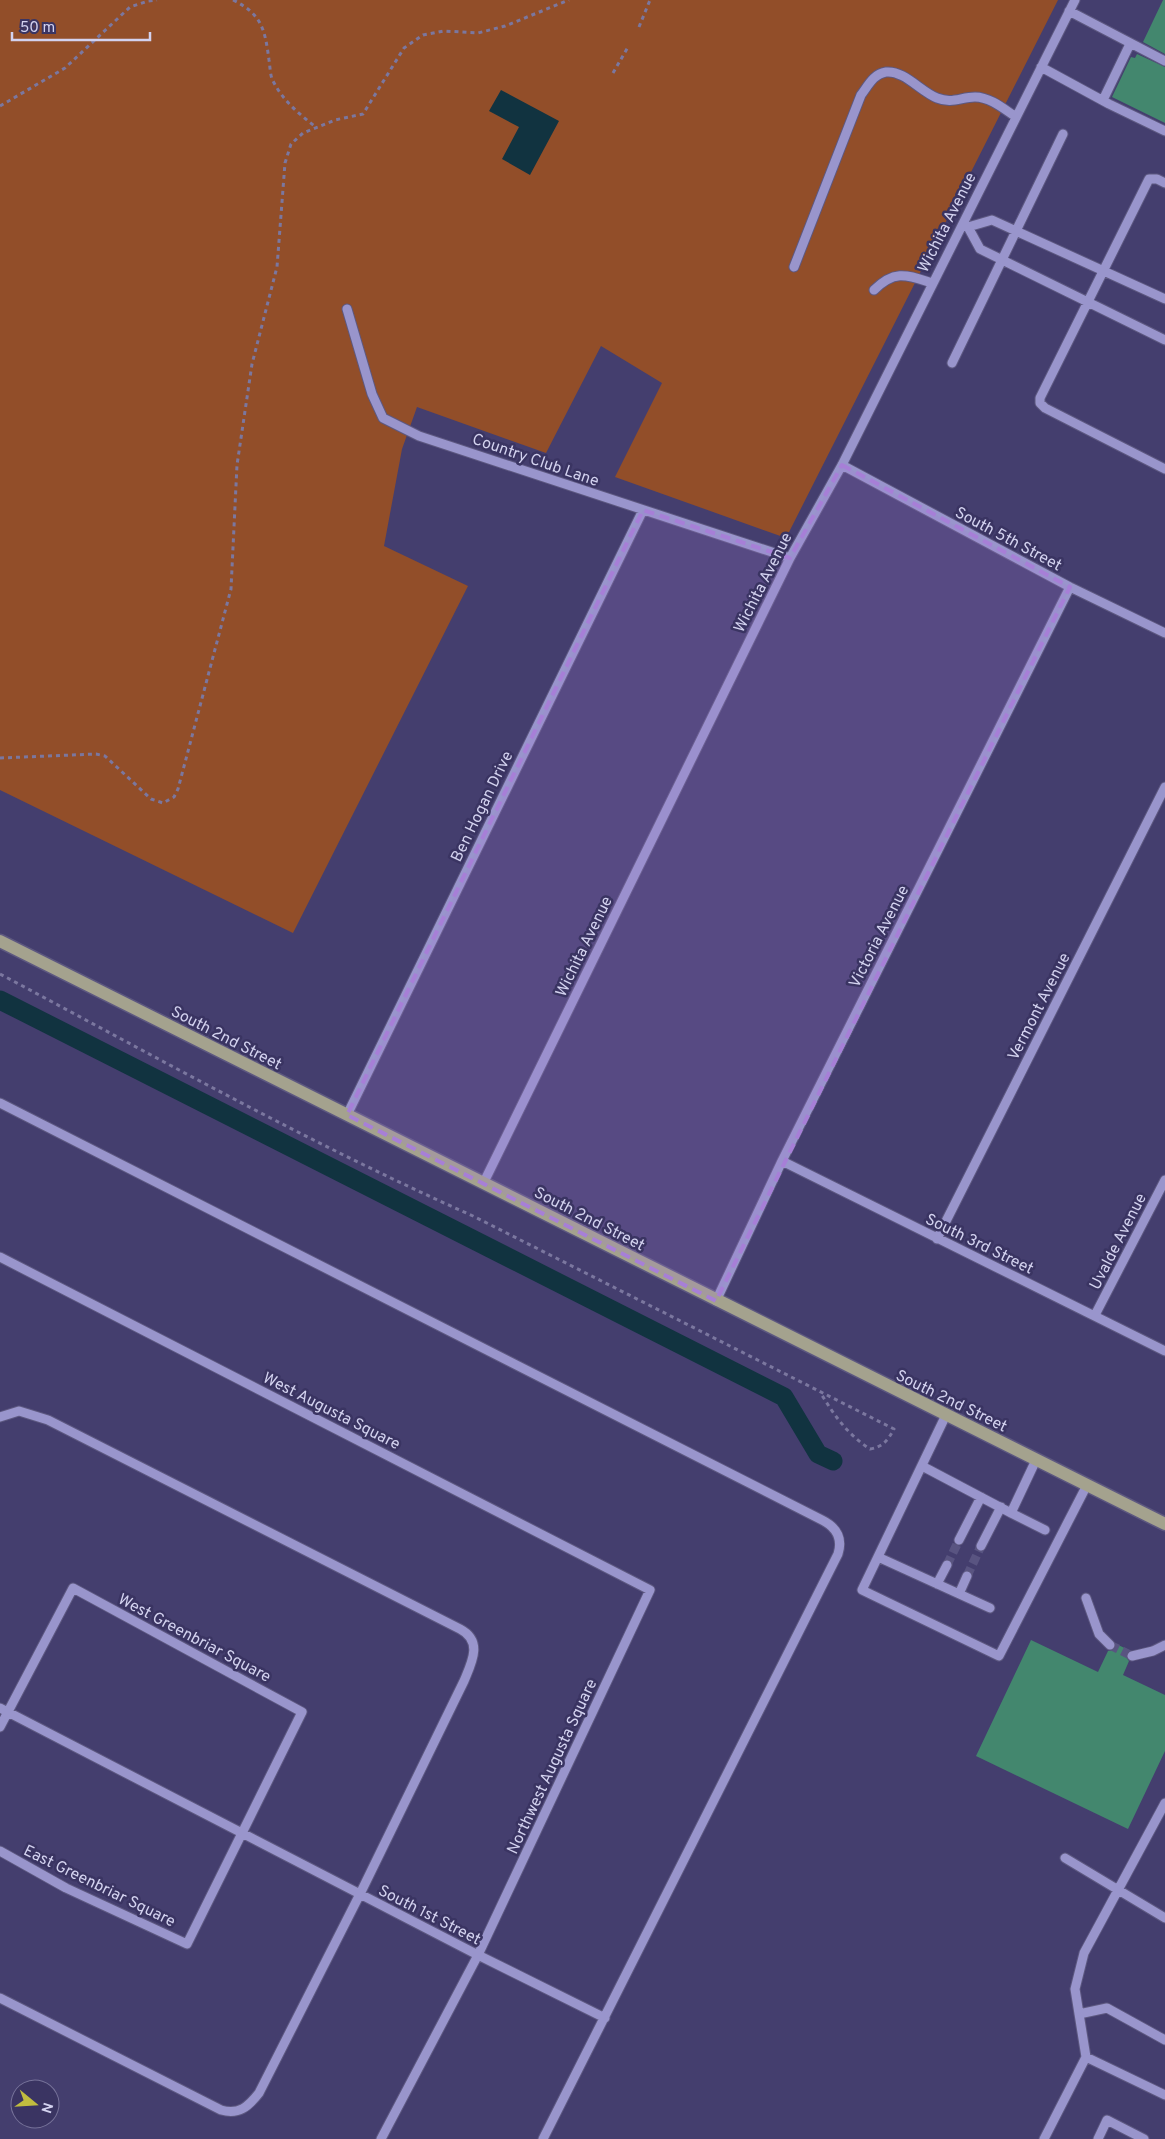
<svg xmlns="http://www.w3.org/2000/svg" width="1165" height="2139" viewBox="0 0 1165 2139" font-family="Overpass,sans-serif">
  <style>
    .green { fill: #924e29 }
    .water { fill: #113340 }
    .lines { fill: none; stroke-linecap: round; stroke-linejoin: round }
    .canal { stroke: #113340; stroke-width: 19 }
    .building { fill: #43876e }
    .minor-tunnel { stroke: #595481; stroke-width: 9; stroke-dasharray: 9 4.5; stroke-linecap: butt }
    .minor-casing { stroke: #5d5880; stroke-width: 11 }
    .major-casing { stroke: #5d5880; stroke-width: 15 }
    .path { stroke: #7b779f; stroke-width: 3; stroke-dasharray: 4 4; stroke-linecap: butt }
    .minor { stroke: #9995cc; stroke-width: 9 }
    .major { stroke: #a4a28e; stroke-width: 12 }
    .marked { fill: #a77fd7; fill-opacity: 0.2; stroke: #a77fd7; stroke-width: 4; stroke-dasharray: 10 6; stroke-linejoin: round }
    .labels { text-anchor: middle; stroke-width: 5; stroke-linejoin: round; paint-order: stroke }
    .street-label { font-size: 16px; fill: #d3d2ef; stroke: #3a3462 }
  </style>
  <rect width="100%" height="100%" fill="#443e6e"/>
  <path class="green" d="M0,0H1058L786,538L615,477L662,383L601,346L546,453L417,407L402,449L384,546L468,586L293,933L0,790Z"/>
  <path class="water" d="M501,90L559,121L530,175L502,159L519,127L489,111Z"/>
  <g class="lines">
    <path class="canal" d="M0,1000L784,1397L818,1454L833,1461"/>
  </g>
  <path class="building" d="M1163,0H1165V54L1143,42Z
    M1137,54L1165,67V123L1112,97L1131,57L1135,58Z
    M1031,1640L1098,1672L1108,1651L1114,1650L1116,1644L1129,1650L1126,1657L1129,1661L1123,1675L1165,1695V1751L1128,1829L976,1756Z"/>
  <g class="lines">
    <path class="minor-tunnel" d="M947,1565L959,1540
      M967,1576L981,1546
      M1110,1645L1132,1656"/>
    <g class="minor-casing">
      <path id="minor" d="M1069,11L1165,61
        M1041,67L1109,104L1165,131
        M1103,100L1130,44
        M1165,183L1157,179H1149L1040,398V403L1045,408L1165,469
        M794,267L861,95C868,86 873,74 886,72C904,70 921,92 937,98C952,104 961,97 975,97C990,97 1004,109 1016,117
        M874,290C895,269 907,275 932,283
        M1165,299L992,220L968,227L980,249L1165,340
        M347,309L372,394L383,418L419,436L790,558
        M952,363L1063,134
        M842,465L1070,587L1165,633
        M0,1103L822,1520C836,1527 843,1538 838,1554L543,2139
        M347,1115L643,510
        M782,1161L1165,1351
        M484,1182L790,558L842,465L1075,0
        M937,1239L1165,787
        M0,1257L650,1590L478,1955L381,2139
        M716,1301L782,1161L1070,587
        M1095,1315L1165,1180
        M946,1415L862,1590L999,1656L1087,1485
        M0,1417L19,1411L48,1420L460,1629C483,1641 472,1662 464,1681L360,1894L259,2093C248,2107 239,2115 221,2110L0,1998
        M922,1466L1011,1513L1036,1460
        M1011,1513L1045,1530
        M959,1540L981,1497
        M981,1546L1001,1507
        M878,1557L990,1608
        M937,1584L947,1565
        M959,1594L967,1576
        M1086,1598L1099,1634L1110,1645
        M1132,1656L1153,1651L1165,1645
        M0,1708L478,1955L605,2018
        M0,1727L73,1588L302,1712L187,1944L66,1888L0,1851
        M1065,1858L1165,1918
        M1079,2014L1107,2008L1165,2040
        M1086,2057L1075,1989L1084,1953L1165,1803
        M1086,2057L1165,2095
        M1044,2139L1086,2057
        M1098,2139L1107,2120L1144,2139"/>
    </g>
    <g class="major-casing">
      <path id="major" d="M0,941L1165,1524"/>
    </g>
    <path class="path" d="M233,0C262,14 265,30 269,60C270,66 270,73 272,79C282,100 299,114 317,128
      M639,27L650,0
      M613,73L628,47
      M0,106L65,68L130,7L148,1L157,0
      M0,758L96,754L105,756L151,799L163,803L174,797L178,789L231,589L237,465L252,364L277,267L285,163L291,144L303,133L335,120L363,114L404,48L423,35L444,31L478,33L505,26L569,0
      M0,974C156,1057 311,1144 473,1216L894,1429C888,1440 883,1447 870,1449C847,1434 834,1415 820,1392"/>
    <use href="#minor" class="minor"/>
    <use href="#major" class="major"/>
  </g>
  <path class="marked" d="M842,465L1070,587L716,1301L347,1115L643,510L790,558Z"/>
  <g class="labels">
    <g class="street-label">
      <text transform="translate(946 222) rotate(-63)" y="6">Wichita Avenue</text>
      <text transform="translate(536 459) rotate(19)" y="6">Country Club Lane</text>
      <text transform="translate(1009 538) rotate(28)" y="6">South 5th Street</text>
      <text transform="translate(762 582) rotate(-63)" y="6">Wichita Avenue</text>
      <text transform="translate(481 806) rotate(-64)" y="6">Ben Hogan Drive</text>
      <text transform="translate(878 936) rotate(-63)" y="6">Victoria Avenue</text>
      <text transform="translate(583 946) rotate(-64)" y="6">Wichita Avenue</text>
      <text transform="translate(1038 1006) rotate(-63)" y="6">Vermont Avenue</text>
      <text transform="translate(227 1037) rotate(27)" y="6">South 2nd Street</text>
      <text transform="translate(590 1218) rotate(27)" y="6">South 2nd Street</text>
      <text transform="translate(1117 1241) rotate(-63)" y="6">Uvalde Avenue</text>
      <text transform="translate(980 1243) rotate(26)" y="6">South 3rd Street</text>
      <text transform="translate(952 1400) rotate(26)" y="6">South 2nd Street</text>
      <text transform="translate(332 1410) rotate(27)" y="6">West Augusta Square</text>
      <text transform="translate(195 1637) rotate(28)" y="6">West Greenbriar Square</text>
      <text transform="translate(551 1766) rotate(-65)" y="6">Northwest Augusta Square</text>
      <text transform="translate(100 1885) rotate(26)" y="6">East Greenbriar Square</text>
      <text transform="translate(430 1914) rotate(27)" y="6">South 1st Street</text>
    </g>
  </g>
  <g transform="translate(35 2104) rotate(108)"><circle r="24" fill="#3a3462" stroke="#77739a"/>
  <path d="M0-4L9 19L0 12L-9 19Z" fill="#c1bd3f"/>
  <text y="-8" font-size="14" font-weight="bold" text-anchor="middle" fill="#d3d2ef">N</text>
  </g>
  <path d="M12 32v8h138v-8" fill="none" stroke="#d3d2ef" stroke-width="2.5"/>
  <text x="20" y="32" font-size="15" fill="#d3d2ef" stroke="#3a3462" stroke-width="4" paint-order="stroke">50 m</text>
</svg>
